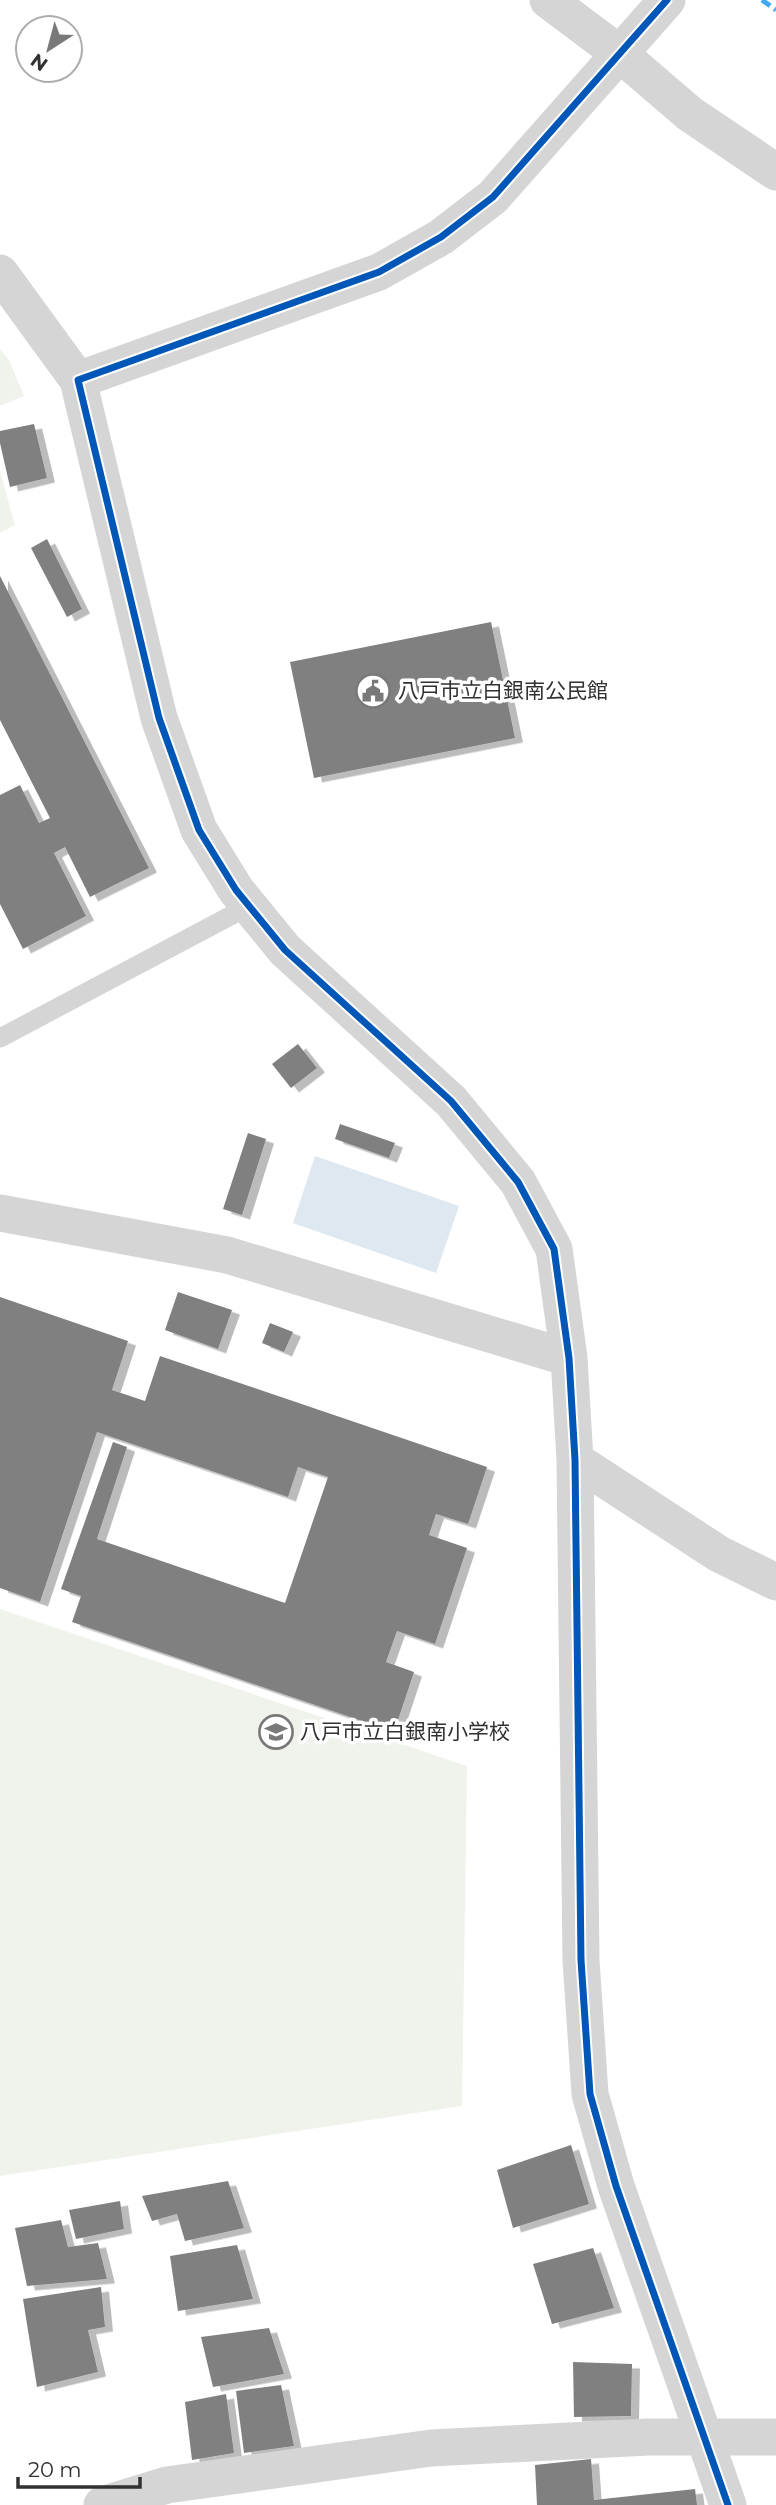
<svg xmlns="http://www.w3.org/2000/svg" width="776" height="2505" viewBox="0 0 776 2505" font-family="Montserrat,'Noto Sans JP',sans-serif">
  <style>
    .green { fill: #f0f3ec }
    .water { fill: #dde8f0 }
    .building { fill: #808080; filter: url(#shadow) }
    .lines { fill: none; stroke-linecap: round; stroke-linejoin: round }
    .service { stroke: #d5d5d5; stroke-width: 19 }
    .minor { stroke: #d5d5d5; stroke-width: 37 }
    .quiet { stroke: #3fa9f5; stroke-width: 5; stroke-dasharray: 10 5; stroke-linecap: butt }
    .cycleway-casing { stroke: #fff; stroke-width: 11 }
    .cycleway { stroke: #0057b8; stroke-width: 7 }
    .labels { text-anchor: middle; stroke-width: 7; stroke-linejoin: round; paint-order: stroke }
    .poi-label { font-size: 21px; fill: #313131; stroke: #fff; text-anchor: start }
  </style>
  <defs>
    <filter id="shadow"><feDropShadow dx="8" dy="4.5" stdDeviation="0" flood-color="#0004"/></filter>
  </defs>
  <rect width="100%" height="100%" fill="#fff"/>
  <path class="green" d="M0,349L9,360L24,396L0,406Z
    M0,471L15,525L0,533Z
    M0,1609L467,1766L462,2106L0,2176Z"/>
  <path class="water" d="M315,1156L459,1206L436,1273L293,1223Z"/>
  <path class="building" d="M34,424L47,478L10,487L0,443V431Z
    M47,539L82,609L67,617L31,548Z
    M0,576L149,868L90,897L65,847L54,853L86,916L23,949L0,904V795L20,785L39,823L50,818L0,720Z
    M491,622L515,738L314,778L290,662Z
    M298,1044L317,1068L291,1088L272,1064Z
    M340,1124L395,1143L389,1158L335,1139Z
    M248,1133L266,1139L242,1215L223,1209Z
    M178,1292L232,1310L218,1349L165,1330Z
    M0,1297L128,1341L112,1390L145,1401L160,1356L487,1467L468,1524L436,1514L429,1535L467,1548L435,1644L397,1631L386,1662L414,1672L394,1732L72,1622L81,1596L61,1589L113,1442L127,1447L97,1539L285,1603L328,1477L298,1467L288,1497L97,1432L40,1602L0,1588Z
    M270,1323L293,1332L284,1352L262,1343Z
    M571,2145L589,2204L513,2228L497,2170Z
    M228,2181L244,2228L185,2241L177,2214L152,2221L142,2196Z
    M120,2201L124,2229L76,2239L69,2210Z
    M61,2220L68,2247L98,2243L107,2279L27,2286L15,2228Z
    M237,2245L253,2299L178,2311L170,2256Z
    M593,2248L614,2308L552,2324L533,2264Z
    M101,2287L105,2327L88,2330L98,2372L37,2387L23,2299Z
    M269,2328L284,2374L213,2387L201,2337Z
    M573,2362L632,2364L631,2416L574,2417Z
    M281,2385L294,2446L244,2453L236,2391Z
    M226,2394L234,2453L192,2460L185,2402Z
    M591,2459L594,2500L695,2489L697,2505H537L535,2465Z"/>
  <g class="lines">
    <path class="service" d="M0,1038L249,906"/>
    <path class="minor" d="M548,0L620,54L690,114L776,172
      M667,0L493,197L441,237L379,272L78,380L159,718L199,830L236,890L285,950L451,1101L518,1182L554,1249L569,1358L575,1460L581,1960L590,2094L616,2186L728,2505
      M0,273L78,380
      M0,1213L227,1255L569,1358
      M575,1460L719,1554L776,1582
      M102,2505L167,2485L431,2448L649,2437H776"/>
    <path class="quiet" d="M762,0L776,10"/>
    <g class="cycleway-casing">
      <path id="cycleway" d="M667,0L493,197L441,237L379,272L78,380L159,718L199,830L236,890L285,950L451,1101L518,1182L554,1249L569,1358L575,1460L581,1960L590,2094L616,2186L728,2505"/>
    </g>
    <use href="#cycleway" class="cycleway"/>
  </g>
  <defs>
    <g id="civic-ring" transform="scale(1.75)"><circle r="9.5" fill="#fff" stroke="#797979" stroke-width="1.5"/><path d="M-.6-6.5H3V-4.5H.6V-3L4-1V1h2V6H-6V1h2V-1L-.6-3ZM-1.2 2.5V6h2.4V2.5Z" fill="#797979"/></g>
    <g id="school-ring" transform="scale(1.75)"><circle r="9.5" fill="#fff" stroke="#797979" stroke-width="1.5"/><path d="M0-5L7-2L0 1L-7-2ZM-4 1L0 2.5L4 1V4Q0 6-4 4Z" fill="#797979"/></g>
  </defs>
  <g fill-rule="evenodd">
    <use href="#civic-ring" x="373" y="691"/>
    <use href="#school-ring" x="276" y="1732"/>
  </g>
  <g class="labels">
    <g class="poi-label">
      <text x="398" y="698">八戸市立白銀南公民館</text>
      <text x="300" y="1739">八戸市立白銀南小学校</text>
    </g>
  </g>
  <g transform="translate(49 49) rotate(216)"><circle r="33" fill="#ffffff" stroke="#adadad" stroke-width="2"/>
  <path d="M0-5L12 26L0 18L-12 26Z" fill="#797979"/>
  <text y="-10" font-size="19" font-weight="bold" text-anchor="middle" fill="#313131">N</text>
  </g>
  <path d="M18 2477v10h122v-10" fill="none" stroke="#313131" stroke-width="3.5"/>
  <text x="28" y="2477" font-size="21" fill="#313131" stroke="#ffffff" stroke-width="5" paint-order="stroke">20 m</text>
</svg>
